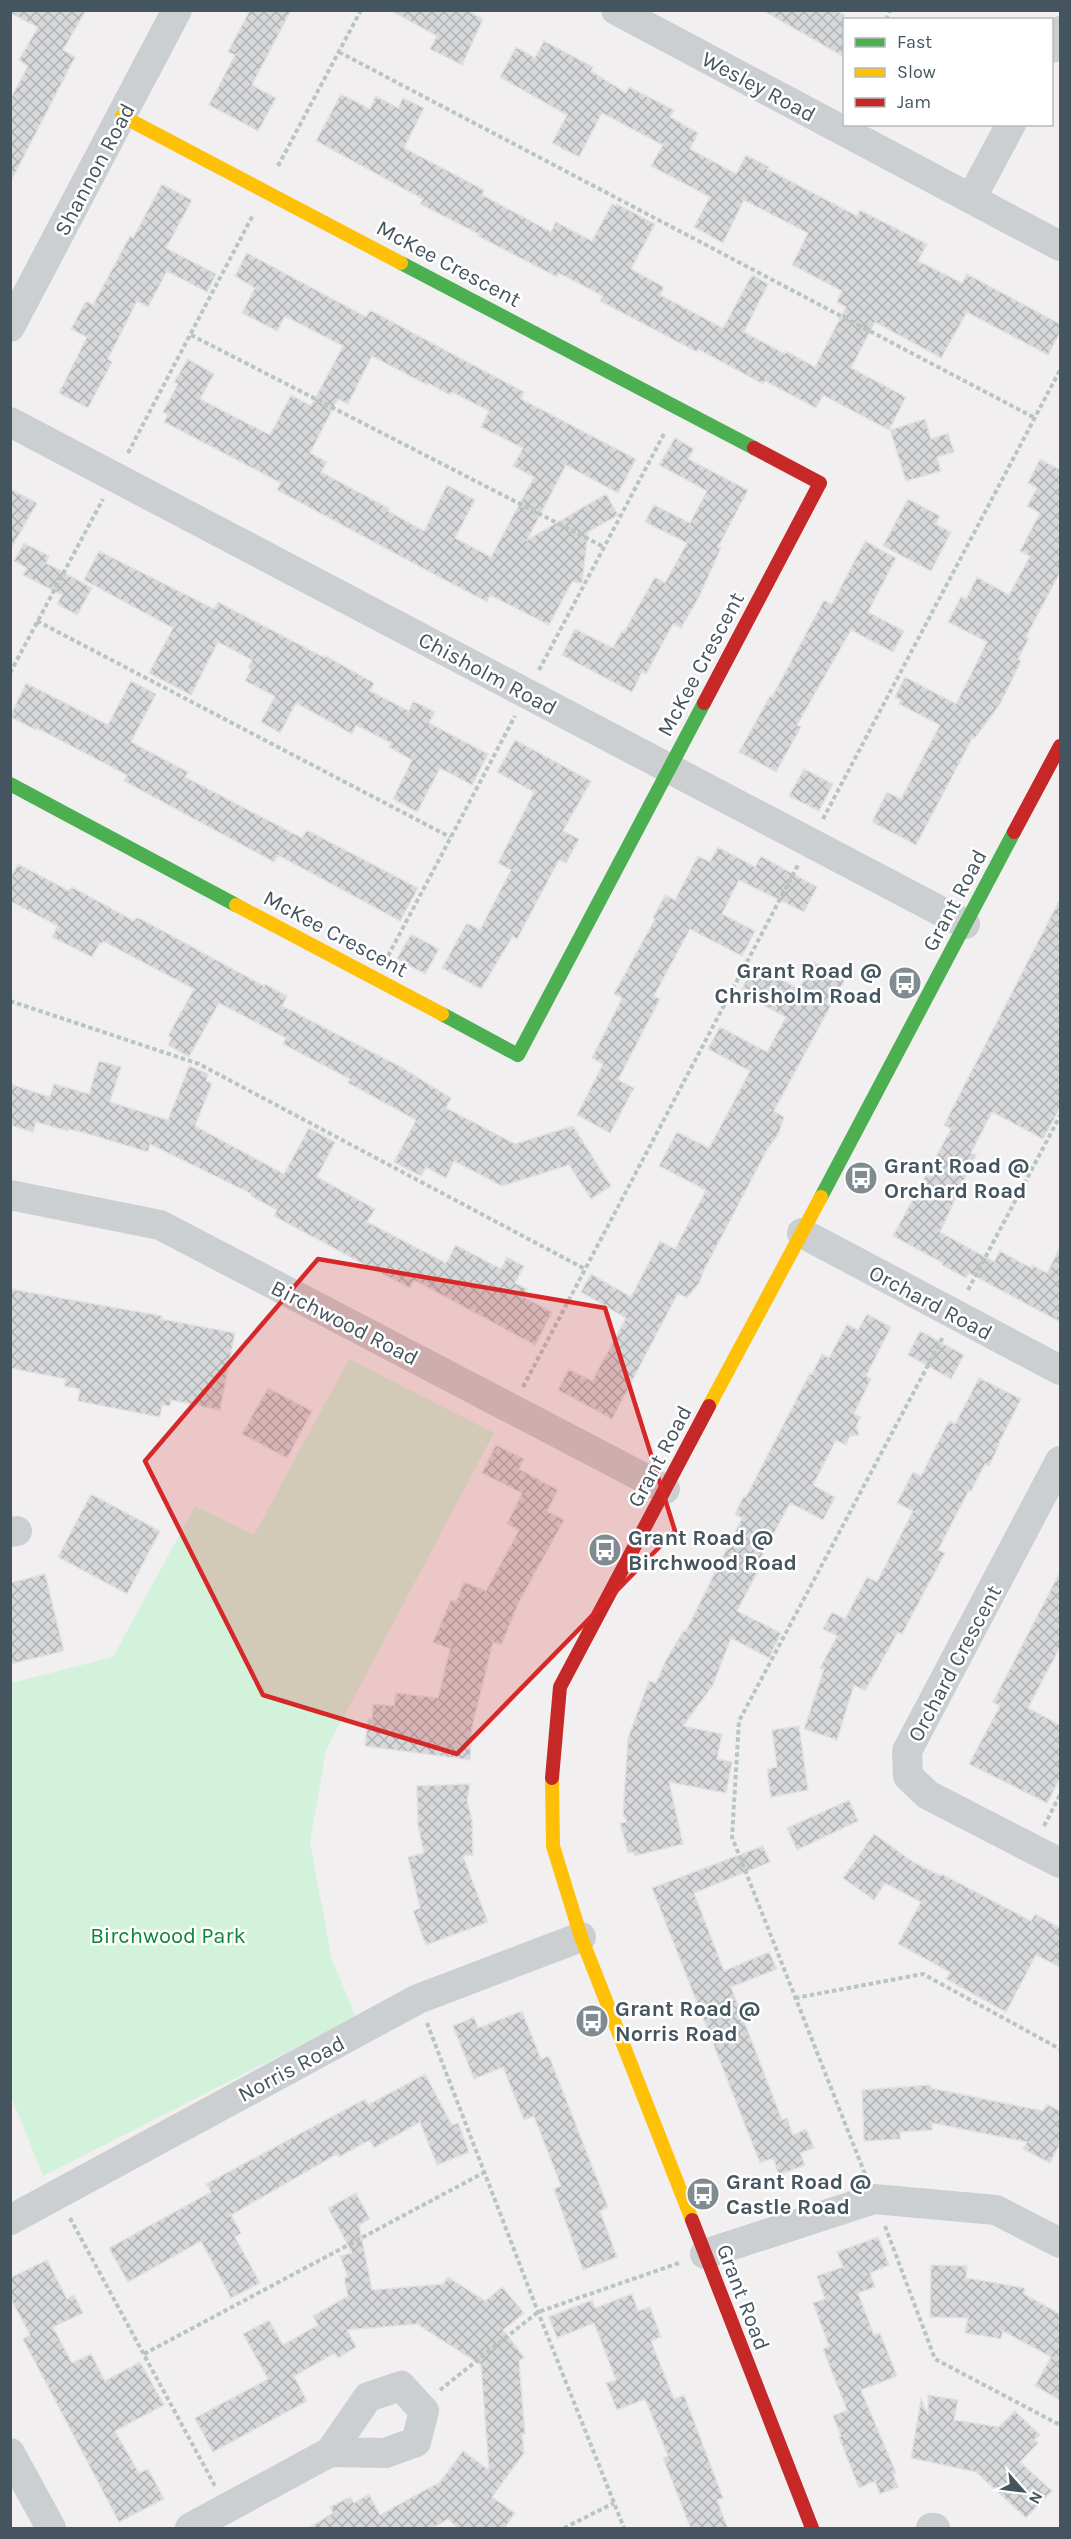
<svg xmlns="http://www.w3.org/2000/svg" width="1071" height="2539" viewBox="0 0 1071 2539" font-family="Karla,sans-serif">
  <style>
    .park { fill: #d2f2db }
    .building { fill: url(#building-cross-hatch); stroke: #e2e1e3; stroke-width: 1.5; fill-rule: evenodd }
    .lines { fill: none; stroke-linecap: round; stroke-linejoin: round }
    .path { stroke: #b8c6c0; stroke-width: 4; stroke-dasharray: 4.5 3; stroke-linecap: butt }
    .street { stroke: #cccfd1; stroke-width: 30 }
    .fast { stroke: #4caf50; stroke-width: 14 }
    .slow { stroke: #ffc107; stroke-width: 14 }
    .jam { stroke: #c62828; stroke-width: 14 }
    .marked { fill: #d62828; fill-opacity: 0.2; stroke: #d62828; stroke-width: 4.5; stroke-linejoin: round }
    .labels { text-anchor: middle; stroke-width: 5; stroke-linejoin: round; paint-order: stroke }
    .street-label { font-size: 22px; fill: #44555f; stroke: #fff }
    .poi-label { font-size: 22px; font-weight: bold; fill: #44555f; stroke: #fff; text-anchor: start }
    .park-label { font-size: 22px; fill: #0b843c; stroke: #fff }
  </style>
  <defs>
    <pattern id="building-cross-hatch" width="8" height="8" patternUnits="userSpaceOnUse" patternTransform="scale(1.5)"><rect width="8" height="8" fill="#d7d8da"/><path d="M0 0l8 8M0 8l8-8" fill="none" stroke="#b0b2b4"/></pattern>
  </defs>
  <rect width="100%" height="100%" fill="#f1eff0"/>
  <path class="park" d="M349,1359L494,1433L326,1750L310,1843L332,1960L356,2017L43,2176L11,2096V1683L113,1657L195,1506L254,1535Z"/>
  <path class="building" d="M10,10H86L63,50L75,57L10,183V100L28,66L19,60L38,27L10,13Z
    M250,10H291L252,85L276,98L258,131L209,105L235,55L228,52Z
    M390,10H466L483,19L462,65L430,49L437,36Z
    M762,10H836L844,15V57Z
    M544,41L593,67L591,71L626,93L629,87L674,110L670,117L698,133L690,149L736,174L746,155L769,167L767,169L857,216L860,210L927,244L918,261L962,283L967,274L1060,324V332L1048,355L967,312L941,358L875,322L851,368L906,397L889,430L823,395L816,408L765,381L763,384L698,349L697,352L600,301L603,296L559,273L557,277L478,236L479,234L420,204L423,199L316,141L341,94L370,109L376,96L398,108L403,98L424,108L404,148L484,190L482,195L551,232L556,222L592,241L612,204L616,206L617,204L655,224L631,269L664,287L660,295L723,328L752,275L768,284L744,332L785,354L786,351L815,367L846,307L837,302L842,291L792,265L808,233L744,200L723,243L694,227L710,197L651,166L663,145L602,113L579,157L552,143L567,115L500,77L516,47L535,58Z
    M162,184L192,200L166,248L216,274L207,292L167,271L148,307L137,301L108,359L112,362L88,408L59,393L87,337L71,329L86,301L93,305L130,236L133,238Z
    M247,253L366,317L370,310L524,392L521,399L636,459L618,493L566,465L527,540L606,494L618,515L588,532L582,583L572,582L549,625L490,595L487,602L443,579L277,490L281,483L164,422L168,415L163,412L178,384L174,382L188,359L214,374L200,399L270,435L291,395L311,406L343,346L285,316L277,331L242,313L255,288L235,276ZM372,356L427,385L428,383L450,395L452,392L489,411L481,427L523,448L513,466L534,477L491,557L455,538L475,500L447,485L424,531L388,511L390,509L321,472L327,462L310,453L338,399L348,404Z
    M925,419L931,439L948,433L954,452L937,457L941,471L906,481L890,430Z
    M675,438L694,449L688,459L748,490L718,547L721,548L699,597L681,628L673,624L646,674L642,672L632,692L562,655L575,629L613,648L622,631L624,632L655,577L665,583L687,543L645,522L654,505L690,523L707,491L659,465Z
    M1040,459L1060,470V572L1026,637L1029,638L1018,659L1021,661L1000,704L975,738L973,737L916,845L872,822L887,792L901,799L940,725L899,704L901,700L895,697L905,677L956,704L987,642L948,622L961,597L966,599L977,577L1009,595L1030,556L1020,551L1040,513L1027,506L1037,488L1028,483Z
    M10,489L37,503L10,550Z
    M908,499L940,516L935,524L951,532L931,571L883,546Z
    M865,541L896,558L868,612L904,631L893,652L851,630L797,725L801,727L776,772L739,752L770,696L772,697L824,600L832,604Z
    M24,543L49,556L46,563L92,588L77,615L57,604L62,595L23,575L27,568L14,561Z
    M99,551L214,609L218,602L325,658L326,656L374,683L370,691L409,711L413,701L435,712L429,723L488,754L472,785L440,768L417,812L393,799L412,760L389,747L391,743L356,725L352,734L296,703L280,733L261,722L275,696L245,681L251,670L248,668L252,660L218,642L191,695L149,673L173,628L84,580Z
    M131,681L156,694L131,742L188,772L185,777L302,838L307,830L418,888L400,921L278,855L274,862L124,781L127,775L37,728L36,730L10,717L26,683L108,725Z
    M515,740L591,781L563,831L579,839L566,863L559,860L517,939L513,936L481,989L442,968L467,923L480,930L511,870L498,863L534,792L497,772Z
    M804,769L833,784L819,811L789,796Z
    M718,847L755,867L761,856L817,887L804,912L739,880L722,914L755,931L742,956L690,929L654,996L660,999L618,1080L634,1088L610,1133L577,1115L603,1064L592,1058L622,998L614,994L655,919L653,918L665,895L675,900L698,856L710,862Z
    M18,864L69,891L72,887L134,921L137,917L264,986L265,984L287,996L282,1006L401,1067L451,1098L446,1108L515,1144L573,1126L611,1186L591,1199L569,1165L502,1186L454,1161L446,1178L426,1167L421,1176L394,1162L416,1120L348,1083L350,1079L283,1044L286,1038L219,1003L189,1057L168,1045L172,1038L168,1036L194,989L103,941L102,944L100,943L92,957L52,937L58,926L10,901V879Z
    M1060,899V1108L1043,1139L992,1112L971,1153L976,1155L940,1232L994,1262L1000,1251L1031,1268L1032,1265L1047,1273L1060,1247V1322L969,1273L966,1278L942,1265L943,1263L893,1236L951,1129L944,1125Z
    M411,934L439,949L425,974L397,959Z
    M814,962L844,978V981L774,1111L784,1117L778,1135L768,1148L704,1270L699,1283L687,1298L678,1293L612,1419L558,1390L569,1369L592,1381L626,1318L581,1292L591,1274L631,1297L660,1241L675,1249L706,1190L659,1166L677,1132L709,1148L750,1071L708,1049L720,1027L767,1052L786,1017L740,993L754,965L799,989Z
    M99,1061L121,1067L110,1102L168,1120L189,1066L208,1074L206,1081L212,1083L195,1126L284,1174L309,1128L335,1142L317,1177L375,1209L367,1222L446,1263L456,1245L501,1269L507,1257L524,1266L515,1283L527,1289L523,1297L552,1312L535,1345L414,1280L410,1288L371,1268L274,1216L277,1210L251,1196L252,1194L150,1144L148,1152L92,1135L69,1129L68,1131L36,1122L33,1132L10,1125V1084L50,1097L54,1084L89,1094Z
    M10,1289L162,1316L161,1319L235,1333L220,1410L171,1400L170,1406L162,1405L160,1417L78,1401L80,1389L64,1386L66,1379L10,1368Z
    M867,1314L891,1327L866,1376L871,1379L854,1414L861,1417L856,1426L859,1435L850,1436L846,1445L836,1440L813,1485L835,1497L823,1520L790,1503L753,1572L757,1573L737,1611L781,1633L769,1658L731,1638L713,1685L683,1726L722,1734L717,1759L732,1762L726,1793L669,1782L683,1844L634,1856V1852L628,1853L620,1823L627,1822L623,1814L628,1738L649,1681L656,1683L666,1660L684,1630L686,1631L742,1518L735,1514L744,1496L746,1497L810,1373L812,1374L822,1354L829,1358L847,1324L858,1330Z
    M920,1331L964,1355L951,1379L908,1355Z
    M979,1378L1021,1399L998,1445H999L989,1466L985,1464L971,1491L969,1490L938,1550L945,1553L902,1634L898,1632L865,1691L854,1685L837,1740L804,1729L824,1669L820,1668L837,1636L823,1629L832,1612L845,1619L867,1577L877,1582L913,1511L897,1503L913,1472L921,1476L949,1421L955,1424Z
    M268,1388L312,1411L287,1458L242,1434Z
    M496,1445L524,1459L519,1469L558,1490L547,1511L564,1520L519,1602L501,1645L493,1642L472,1727L470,1760L365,1746L368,1719H372L373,1704L394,1706L396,1693L438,1698L450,1649L433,1642L451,1600L456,1602L464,1582L486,1591L519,1530L507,1524L522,1493L482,1473Z
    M91,1494L160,1531L127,1594L58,1557Z
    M1060,1572V1647L1028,1708L1060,1725V1778L1047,1803L969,1764L1000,1706L993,1702Z
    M45,1574L64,1651L10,1664V1583Z
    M799,1726L808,1790L771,1797L767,1769L777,1767L772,1730Z
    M470,1784L467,1801L472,1820L473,1855L463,1856L488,1922L426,1945L413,1911L420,1908L408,1857L424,1853L418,1826L417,1786Z
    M849,1800L858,1821L797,1850L787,1828Z
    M874,1834L915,1863L941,1876L942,1874L1031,1921L1035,1914L1060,1928V1967L1036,1955L1006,2012L946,1979L950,1972L898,1944L921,1902L885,1883L874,1900L843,1878Z
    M763,1846L770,1862L694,1893L724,1971L769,1952L777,1969L731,1987L782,2120L787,2118L793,2135L806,2129L814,2148L800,2153L805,2165L779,2175L773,2158L760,2163L652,1888Z
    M522,2011L541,2059L549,2056L608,2207L600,2211L617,2257L583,2270L554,2189L561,2186L534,2116L524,2120L503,2067L474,2079L453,2026L474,2017L478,2028Z
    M425,2074L452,2125L458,2123L469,2152L437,2165L420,2122L374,2148L370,2140L339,2157L337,2154L231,2215L241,2233L235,2237L260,2283L231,2298L201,2241L128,2282L109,2248L211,2192L206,2184L365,2099L368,2105Z
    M930,2085L931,2088L1043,2111L1047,2104L1060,2111V2143L1050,2163L1023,2149L1027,2142L932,2123V2130L900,2132V2139L864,2141L862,2090Z
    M356,2193L370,2219L359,2225L372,2290L443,2284L448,2277L485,2301L502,2287L524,2313L503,2330L524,2357L519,2361L525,2434H522L524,2453L492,2497L515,2513L504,2529H459L448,2519L431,2529H307L333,2513L330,2507L350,2497L354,2503L369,2494L380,2515L440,2482L463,2451L489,2470L481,2365L417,2324L347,2330L356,2347L338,2358L335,2353L294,2376L307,2401L213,2452L195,2418L268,2379L243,2334L269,2320L283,2345L318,2325L313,2316L348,2296L344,2278L348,2277L340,2256L352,2253L328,2208Z
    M878,2237L889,2265L870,2273L875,2287L858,2293L874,2335L880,2333L897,2376L861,2390L896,2473L893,2474L898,2487L880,2494L875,2481L859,2488L839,2437L841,2436L833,2416L847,2410L823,2349L829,2346L813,2303L825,2299L817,2276L843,2267L837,2252Z
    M47,2260L67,2299L74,2295L83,2313L53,2327L72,2363L91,2354L105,2381L140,2362L164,2405L115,2431L139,2473L148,2469L164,2499L119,2522L23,2339L30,2335L10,2297V2278Z
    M931,2265L967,2266L966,2278L1025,2288L1024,2294L1060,2314V2400L1035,2386L1051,2357L1003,2331L1001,2339L965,2333L968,2318L930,2317Z
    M632,2294L638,2311L650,2307L661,2337L651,2341L674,2399L684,2395L723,2498L717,2500L728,2529H691L663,2458L668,2456L645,2399L617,2410L606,2383L616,2380L594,2323L557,2338L549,2317L592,2300L595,2308Z
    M928,2395L958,2400L954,2420L999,2427L1015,2411L1040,2435L1034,2440L1038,2443L1020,2462L1052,2491L1026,2518L976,2472L911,2458L921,2399L928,2415Z"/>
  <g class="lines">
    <path class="path" d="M886,20L890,10
      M339,52L1035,418
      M278,166L361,10
      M191,335L604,547
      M128,453L253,215
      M37,621L450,837
      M539,670L665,432
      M10,673L103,499
      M823,819L1060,370
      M388,956L515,716
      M10,1001L199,1064L585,1269
      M968,1290L1060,1116
      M523,1387L798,865
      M1044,1826L1060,1795
      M795,1998L923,1974L1060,2049
      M427,2023L538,2312L624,2528
      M865,2174L732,1837L739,1721L943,1337
      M70,2218L215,2486
      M885,2226L935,2359L1060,2425
      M144,2354L485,2172
      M440,2390L538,2312L679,2263
      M564,2528L614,2503"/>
    <path class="street" d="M616,10L1060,246
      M1052,48L1060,31
      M971,199L1011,124
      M10,327L177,10
      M10,422L965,924
      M10,1195L160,1225L665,1489
      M802,1233L1060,1370
      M1060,1461L907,1751L908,1776L928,1795L1060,1863
      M10,1532L17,1531
      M10,2220L418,1999L581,1937
      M705,2254L874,2199L996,2210L1060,2243
      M10,2453L51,2528
      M190,2528L330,2452L368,2397L401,2386L424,2411L416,2442L385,2453L330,2452
      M931,2528H935"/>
    <path class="fast" d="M401,263L754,448
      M10,784L236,905
      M442,1014L518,1055L704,703
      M821,1197L1014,832"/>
    <path class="slow" d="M122,116L401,263
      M236,905L442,1014
      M709,1406L821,1197
      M552,1778L553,1846L581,1937L692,2220"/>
    <path class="jam" d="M704,703L820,483L754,448
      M1014,832L1060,746
      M552,1778L560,1687L709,1406
      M692,2220L812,2528"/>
  </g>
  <path class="marked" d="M318,1259L605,1308L675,1531L457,1754L263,1695L145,1461Z"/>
  <defs>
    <g id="bus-disc" transform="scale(1.725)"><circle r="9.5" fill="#818b92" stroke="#fff"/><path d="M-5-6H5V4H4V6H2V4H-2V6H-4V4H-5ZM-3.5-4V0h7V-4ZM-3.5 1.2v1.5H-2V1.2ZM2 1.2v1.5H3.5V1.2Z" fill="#fff"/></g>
  </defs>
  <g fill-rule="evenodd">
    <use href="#bus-disc" x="905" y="983"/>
    <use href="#bus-disc" x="861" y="1178"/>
    <use href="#bus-disc" x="605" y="1550"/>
    <use href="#bus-disc" x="592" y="2021"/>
    <use href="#bus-disc" x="703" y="2194"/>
  </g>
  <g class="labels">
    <g class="street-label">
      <text transform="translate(759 86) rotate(28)" y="8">Wesley Road</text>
      <text transform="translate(94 169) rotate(-62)" y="8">Shannon Road</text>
      <text transform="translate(449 263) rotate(28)" y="8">McKee Crescent</text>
      <text transform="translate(700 664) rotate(-62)" y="8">McKee Crescent</text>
      <text transform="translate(488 673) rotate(28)" y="8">Chisholm Road</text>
      <text transform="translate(954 900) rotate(-62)" y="8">Grant Road</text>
      <text transform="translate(336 933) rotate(28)" y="8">McKee Crescent</text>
      <text transform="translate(931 1302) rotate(28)" y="8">Orchard Road</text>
      <text transform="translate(345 1322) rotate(27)" y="8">Birchwood Road</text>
      <text transform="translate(659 1456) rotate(-62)" y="8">Grant Road</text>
      <text transform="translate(954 1663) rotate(-62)" y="8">Orchard Crescent</text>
      <text transform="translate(291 2068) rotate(-28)" y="8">Norris Road</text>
      <text transform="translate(744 2297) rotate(69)" y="8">Grant Road</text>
    </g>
    <g class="poi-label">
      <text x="882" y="978" text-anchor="end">Grant Road @<tspan x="882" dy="25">Chrisholm Road</tspan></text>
      <text x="884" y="1173">Grant Road @<tspan x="884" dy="25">Orchard Road</tspan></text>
      <text x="628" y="1545">Grant Road @<tspan x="628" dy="25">Birchwood Road</tspan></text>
      <text x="615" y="2016">Grant Road @<tspan x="615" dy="25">Norris Road</tspan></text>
      <text x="726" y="2189">Grant Road @<tspan x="726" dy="25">Castle Road</tspan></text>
    </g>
    <g class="park-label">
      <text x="168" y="1943">Birchwood Park</text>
    </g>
  </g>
  <rect width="1071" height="2539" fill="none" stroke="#44555f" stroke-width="24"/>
  <rect x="843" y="18" width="210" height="108" fill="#ffffff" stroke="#b4bbbf" stroke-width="1.5"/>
  <rect x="855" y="38" width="30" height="9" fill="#4caf50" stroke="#b4bbbf" stroke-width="1.5"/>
  <text x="897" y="48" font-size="18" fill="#44555f">Fast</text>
  <rect x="855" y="68" width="30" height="9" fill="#ffc107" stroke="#b4bbbf" stroke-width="1.5"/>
  <text x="897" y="78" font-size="18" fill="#44555f">Slow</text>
  <rect x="855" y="98" width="30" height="9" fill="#c62828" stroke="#b4bbbf" stroke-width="1.5"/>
  <text x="897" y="108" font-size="18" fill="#44555f">Jam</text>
  <g transform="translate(1023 2491) rotate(118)" stroke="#ffffff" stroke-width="4.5" paint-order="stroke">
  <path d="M0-4.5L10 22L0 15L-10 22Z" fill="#44555f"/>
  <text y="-9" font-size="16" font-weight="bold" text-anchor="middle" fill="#44555f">N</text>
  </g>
</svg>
